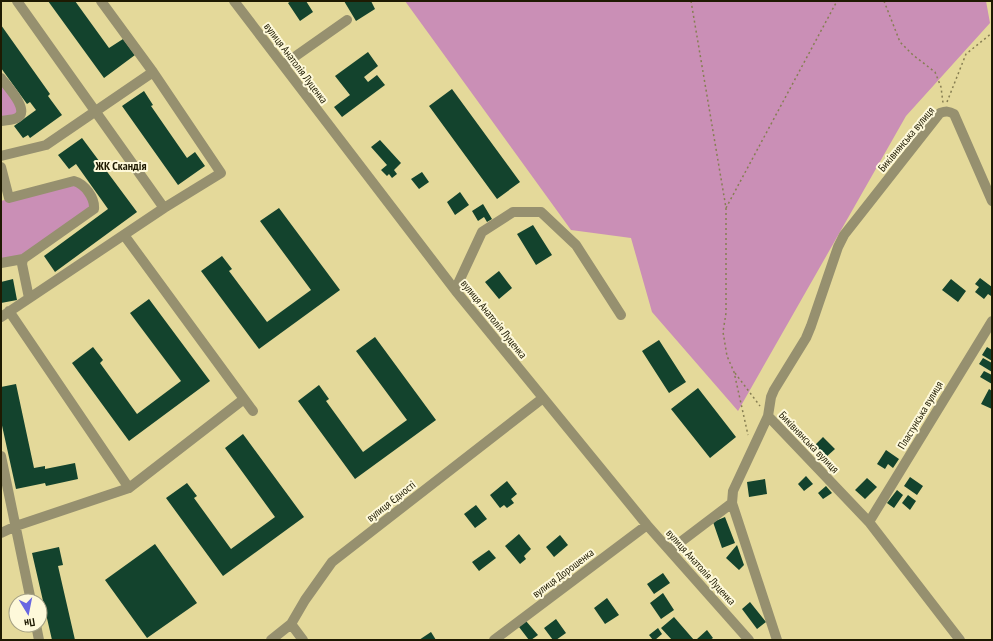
<svg xmlns="http://www.w3.org/2000/svg" width="993" height="641" viewBox="0 0 993 641" font-family="'PT Sans Narrow',sans-serif">
  <style>
    .green { fill: #ca8fb6 }
    .building { fill: #13432d }
    .lines { fill: none; stroke-linecap: round; stroke-linejoin: round }
    .path { stroke: #867e52; stroke-width: 1.5; stroke-dasharray: 2 3; stroke-linecap: butt }
    .minor { stroke: #96906f; stroke-width: 10 }
    .labels { text-anchor: middle; stroke-width: 4; stroke-linejoin: round; paint-order: stroke }
    .street-label { font-size: 11px; fill: #1e1a02; stroke: #fef9da }
    .neighbourhood-label { font-size: 12px; font-weight: bold; fill: #1e1a02; stroke: #fef9da }
  </style>
  <rect width="100%" height="100%" fill="#e4d99a"/>
  <path class="green" d="M405,1H986L990,23L906,116L738,411L652,312L631,238L571,230Z
    M1,82L18,107L16,115L1,118Z
    M79,185L93,208L21,256L1,260V201L34,192Z"/>
  <path class="building" d="M48,1H75L109,48L123,39L135,55L104,78Z
    M291,1H306L313,12L300,21L288,3Z
    M344,1H371L375,9L356,21Z
    M1,25L50,94L48,96L62,115L30,138L28,135L23,138L14,126L36,110L30,102L27,104L1,68Z
    M368,52L378,66L364,77L368,82L377,75L385,85L342,117L334,107L350,95L335,76Z
    M452,89L520,182L497,199L429,106Z
    M144,91L153,105L151,106L187,158L195,152L205,166L178,185L122,106Z
    M82,138L137,212L55,272L44,256L108,209L76,164L69,169L58,155Z
    M380,140L401,163L394,170L397,174L392,178L389,174L387,176L381,170L387,165L371,147Z
    M422,172L429,182L419,189L411,179Z
    M460,192L469,205L455,215L447,202Z
    M483,204L492,219L487,222L484,217L478,221L472,211Z
    M279,208L340,290L259,349L201,271L222,256L232,269L229,271L267,322L311,290L260,221Z
    M533,225L552,255L536,265L517,234Z
    M499,271L512,288L499,299L485,282Z
    M980,278L992,287V294L991,296L988,294L984,299L975,292L979,287L975,284Z
    M13,279L17,300L1,303V282Z
    M951,279L966,291L958,302L942,290Z
    M149,299L210,381L129,441L72,363L93,347L103,360L100,363L137,414L181,381L130,313Z
    M375,337L436,420L355,479L298,401L319,385L329,399L326,401L363,452L407,420L356,351Z
    M659,340L686,382L669,393L642,351Z
    M987,347L992,350V361L982,355Z
    M983,358L992,363V372L979,364Z
    M984,371L992,375V384L980,377Z
    M16,384L34,468L45,466V469L75,463L78,479L46,486L45,483L16,489L1,421V387Z
    M698,388L736,437L710,458L671,409Z
    M989,389L992,391V409L981,404Z
    M243,434L304,517L223,576L166,498L187,483L197,496L194,498L231,549L275,517L225,448Z
    M823,437L835,449L825,458L814,446Z
    M886,450L899,459L893,468L888,464L885,469L877,464Z
    M806,476L813,484L804,491L798,484Z
    M910,477L923,486L917,495L904,486Z
    M867,478L877,487L865,499L855,490Z
    M765,479L767,494L749,497L747,482Z
    M507,481L517,494L511,499L514,503L507,508L504,505L500,508L490,495Z
    M826,486L832,493L823,499L818,493Z
    M897,490L903,495L894,508L887,503Z
    M908,495L916,501L910,510L902,503Z
    M476,505L487,519L475,528L464,514Z
    M725,517L735,543L722,548L713,522Z
    M519,534L531,549L524,556L526,559L520,564L505,546Z
    M560,535L568,545L554,557L546,547Z
    M155,544L197,603L147,638L105,580Z
    M737,545L744,565L739,570L726,558Z
    M59,547L63,565L58,566L75,640H52L32,553Z
    M489,550L496,558L479,571L472,562Z
    M663,573L670,583L654,594L647,584Z
    M663,593L674,610L661,619L650,603Z
    M607,598L619,615L605,624L594,608Z
    M750,602L766,622L757,629L742,609Z
    M674,617L694,640H672L661,628Z
    M556,619L566,633L556,640H553L544,628Z
    M526,621L538,635L531,640H529L519,627Z
    M658,628L662,634L655,640H653L649,635Z
    M707,630L713,638L710,640H698L697,639Z
    M431,632L436,640H419Z"/>
  <g class="lines">
    <path class="path" d="M691,1L726,208V313L723,332L727,356L734,372L748,435
      M884,1L900,42L913,55L935,72L941,87L943,103
      M947,102L966,54L992,33
      M726,208L837,1
      M735,373L760,406"/>
    <path class="minor" d="M17,1L164,208
      M234,1L455,290L647,525L749,640
      M283,65L347,20
      M1,78C7,86 31,111 17,118C13,120 6,120 1,121
      M1,156L46,145L153,72
      M1,167L9,198L74,181C85,184 95,198 94,209L23,259L22,264L29,298
      M124,235L253,411
      M1,263L23,259
      M455,290L482,232L513,212H541L576,245L621,315
      M9,311L129,488
      M1,317L164,208L221,173L153,72L101,1
      M768,416L869,522L960,640
      M1,456L31,601
      M869,522L992,321
      M1,533L16,526L129,488L244,399
      M670,550L732,503
      M291,624L303,640
      M36,625L39,640
      M271,640L291,624L305,600L332,562L543,398
      M494,640L647,525
      M777,640L732,503L733,491L768,416L771,397L774,390L806,338L811,326L838,247L844,235L940,113C946,111 949,111 954,114L992,201"/>
  </g>
  <g class="labels">
    <g class="street-label">
      <text transform="translate(296 63) rotate(53)" y="4">вулиця Анатолія Луценка</text>
      <text transform="translate(906 139) rotate(-50)" y="4">Биківнянська вулиця</text>
      <text transform="translate(494 319) rotate(51)" y="4">вулиця Анатолія Луценка</text>
      <text transform="translate(920 415) rotate(-59)" y="4">Пластунська вулиця</text>
      <text transform="translate(809 442) rotate(46)" y="4">Биківнянська вулиця</text>
      <text transform="translate(391 501) rotate(-38)" y="4">вулиця Єдності</text>
      <text transform="translate(701 567) rotate(48)" y="4">вулиця Анатолія Луценка</text>
      <text transform="translate(563 573) rotate(-37)" y="4">вулиця Дорошенка</text>
    </g>
    <g class="neighbourhood-label">
      <text x="121" y="170">ЖК Скандія</text>
    </g>
  </g>
  <rect width="993" height="641" fill="none" stroke="#1e1a02" stroke-width="4"/>
  <g transform="translate(28 613) rotate(170)"><circle r="19" fill="#fef9da" stroke="#a4a084"/>
  <path d="M0-3L7 15L0 10L-7 15Z" fill="#6867e1"/>
  <text y="-6" font-size="11" font-weight="bold" text-anchor="middle" fill="#1e1a02">Пн</text>
  </g>
</svg>
